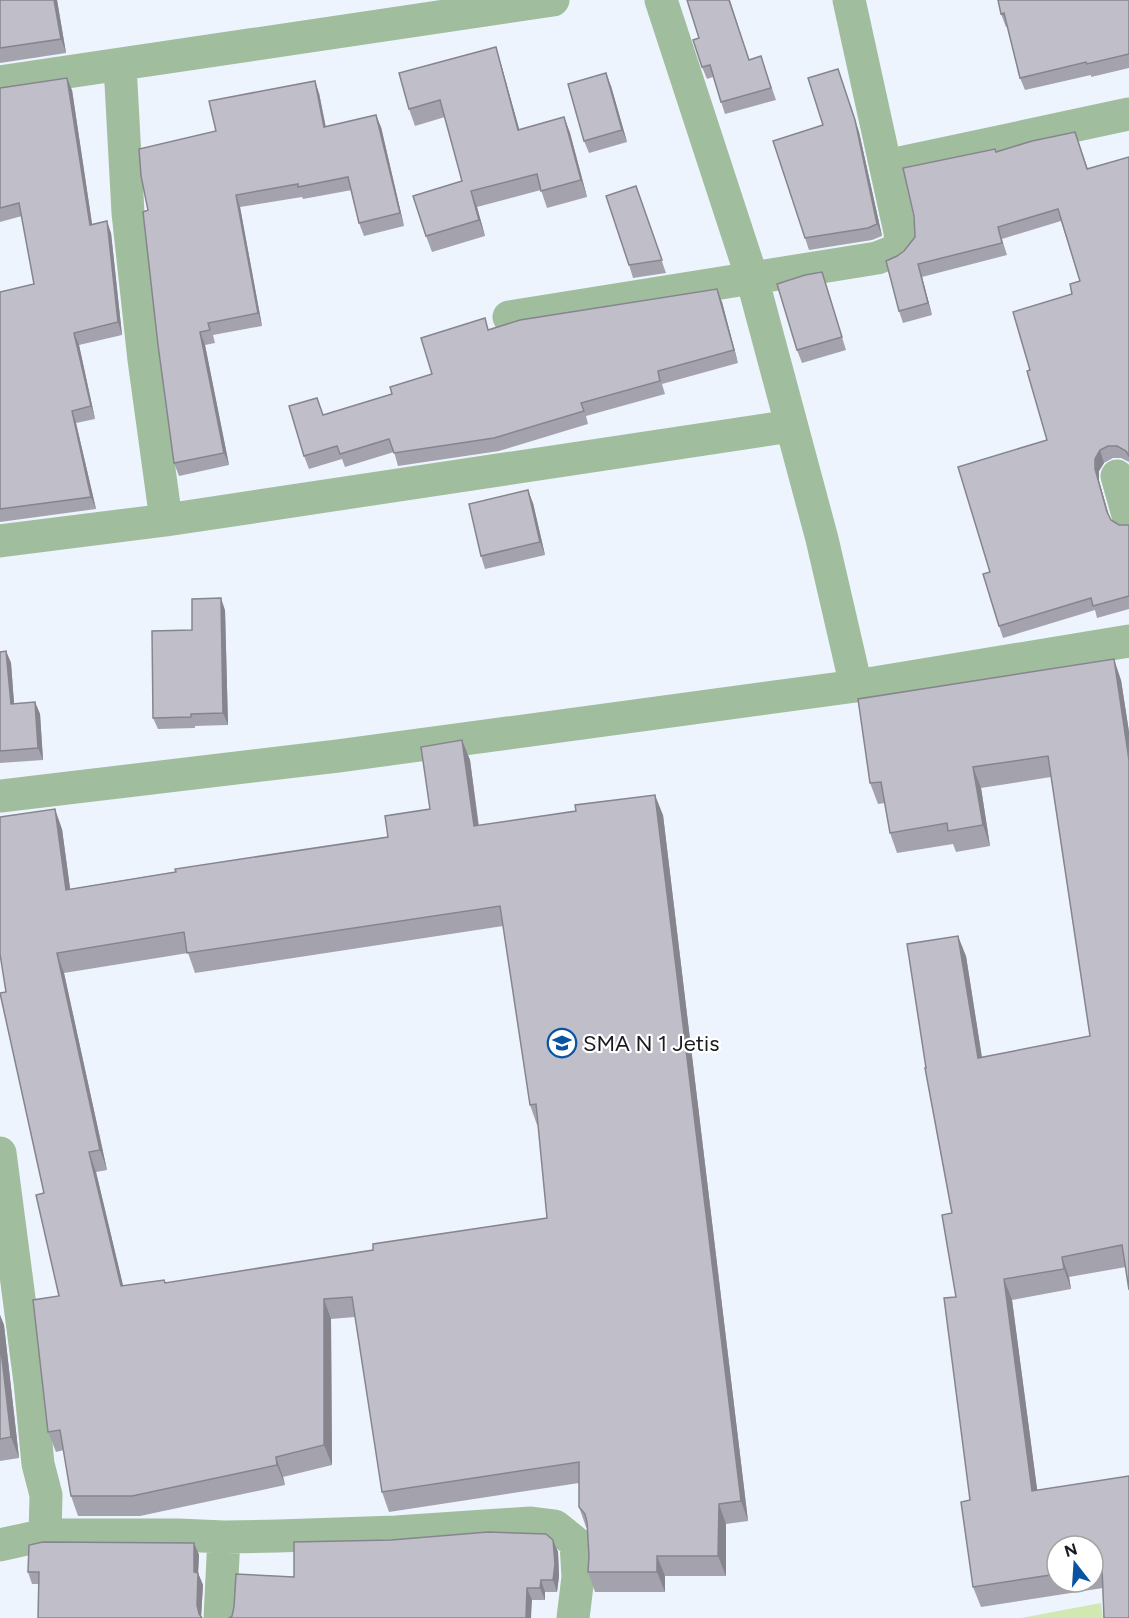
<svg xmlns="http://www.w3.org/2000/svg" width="1129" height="1618" viewBox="0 0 1129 1618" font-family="Figtree,sans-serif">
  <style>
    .green { fill: #d1e8b2 }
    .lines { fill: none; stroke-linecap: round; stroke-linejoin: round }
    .street { stroke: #a0be9e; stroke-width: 33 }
    .wall { fill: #a4a3ad; fill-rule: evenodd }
    .shaded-wall { fill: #86858d }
    .building { fill: #bfbec9; stroke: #86858d; stroke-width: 1.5; fill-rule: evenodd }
    .labels { text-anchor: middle; stroke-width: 4.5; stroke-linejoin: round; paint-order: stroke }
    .poi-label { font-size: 22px; fill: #191b1e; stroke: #fff; text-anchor: start }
  </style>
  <rect width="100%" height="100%" fill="#eef4fe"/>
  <path class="green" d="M1101,1603L1103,1618H1021Z"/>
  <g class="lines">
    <path class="street" d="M661,0L752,278L822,539L856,686
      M120,65L128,213L144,360L166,520
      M0,82L553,0
      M886,166L1129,114
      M509,317L877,258L895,251L901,244L900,232L849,0
      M1117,476L1129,519
      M0,541L166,520L791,426
      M0,796L338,756L856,686L1129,641
      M0,1153L30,1382L38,1464L46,1495L45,1535
      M0,1545L45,1535H178L224,1537L278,1536L396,1532L531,1523L555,1526L576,1543L578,1577L573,1618
      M220,1618L224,1537"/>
  </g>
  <path class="wall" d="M0,0H57L66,53L0,63Z
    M730,0L749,60L765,68L776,100L725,114L713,77L707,79L702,67L699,38Z
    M1129,0V68L1091,77V75L1025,90L1020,78L1008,26L1006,27L1001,14Z
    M501,64L519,130L564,117L570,133L587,197L547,208L541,190L477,207L485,236L432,252L426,236L462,181L445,117L415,126L409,109Z
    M842,81L859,132L882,236L872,240L809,250L805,238L823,125Z
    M611,86L627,142L589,153L584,141Z
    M0,88L72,90L92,224L111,233L122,335L79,345L95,419L76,423L96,509L0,522V292L34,284L22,216L0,222Z
    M319,93L326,127H381L404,226L364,236L359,223L352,190L303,199L302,197L240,207L262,326L213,335L215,343L205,345L229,465L179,476L174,463L148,210L216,131Z
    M1075,132L1088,169L1129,157V462L1121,458H1113L1104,463L1099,471V481L1109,515L1111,520L1119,525H1129V609L1097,618L1095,610L1003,638L999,626L990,572L1047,440L1030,370L1072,294L1080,281L1061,221L1002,239L1007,255L922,277L932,315L903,323L899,311L897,256L904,251L915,237L914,216L996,152Z
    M636,186L666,273L633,278L629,265Z
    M826,285L846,350L802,363L797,350Z
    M722,302L738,363L662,384L665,394L586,416L588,424L499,451L398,466L394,452L345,467L342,459L309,469L304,456L324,415L392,394L432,374L489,330Z
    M533,503L545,555L485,569L481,556Z
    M225,610L228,725L195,726V728L158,729L153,718L192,630Z
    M6,651L11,663L14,704L35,702L40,714L43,760L0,763V652Z
    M1121,680L1129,732V1290L1126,1267L1069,1277L1071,1289L1012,1300L1037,1490L1129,1476L1103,1588L981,1607L973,1587L970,1500L956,1297L952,1213L926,1068L966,956L982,1057L1090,1036L1051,777L981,788L990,846L956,852L953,844L897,853L890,833L885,803L878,804L870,783ZM1057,1546H1093V1582H1057Z
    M462,740L470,760L479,826L663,815L748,1521L726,1524V1576H665V1592H595L588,1572L589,1556L588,1529L586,1527L579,1507V1483L389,1512L382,1492L355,1317L331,1319L332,1465L283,1477L285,1485L140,1516H78L71,1496L64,1450L56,1452L48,1432L59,1296L44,1193L6,992L62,829L70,889L388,837L430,809ZM503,926L530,1105L537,1125L538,1124L547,1218L373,1250L165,1283L164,1280L123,1286L96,1172L107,1170L64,973L188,953L195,973Z
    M0,1315L4,1325L19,1458L0,1461Z
    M553,1540L558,1552L559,1576L557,1592H545V1600H532L294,1577Z
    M194,1543L199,1555L198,1573L203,1585L201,1617L38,1584H32L28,1572Z"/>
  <path class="shaded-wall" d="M54,0H57L66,53L61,39Z
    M496,47L501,64L524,146L518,130Z
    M606,73L611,86L627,142L622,130Z
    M67,78L72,90L94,237L90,225Z
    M315,81L319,93L328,140L324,127Z
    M842,81L859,132L882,236L877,224Z
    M376,115L381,127L404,226L400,213Z
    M564,117L570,133L587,197L581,180Z
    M471,191L477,207L485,236L479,220Z
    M236,195L240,207L262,326L258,313Z
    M107,221L111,233L122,335L118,322Z
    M918,264L922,277L932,315L928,303Z
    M717,289L722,302L738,363L734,350Z
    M200,332L205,345L229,465L224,453Z
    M74,333L79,345L95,419L91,406Z
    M72,411L76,423L96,509L91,497Z
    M1100,450L1104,463L1099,471V481L1111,524L1107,512L1095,469V459Z
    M528,490L533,503L545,555L540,542Z
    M221,598L225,610L228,725L223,713Z
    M6,651L11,663L15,716L11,704Z
    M1114,659L1121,680L1129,732V760Z
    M35,702L40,714L43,760L38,748Z
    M462,740L470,760L481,846L474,826Z
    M973,767L981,788L990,846L983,825Z
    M655,795L663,815L748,1521L741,1501Z
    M55,809L62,829L73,910L66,890Z
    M958,936L966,956L985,1078L978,1058Z
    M57,953L64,973L107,1170L100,1150Z
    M89,1152L96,1172L128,1306L121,1286Z
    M1062,1257L1069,1277L1071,1289L1064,1269Z
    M1004,1279L1012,1300L1040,1511L1032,1491Z
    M324,1299L331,1319L332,1465L324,1445Z
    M0,1315L4,1325L19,1458L11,1437L0,1341Z
    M276,1457L283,1477L285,1485L277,1465Z
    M719,1504L726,1524V1576L718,1556Z
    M553,1540L558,1552L559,1576L557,1592L553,1580Z
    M194,1543L199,1555L198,1575V1573L203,1585L201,1618H200L197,1605L194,1572Z
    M657,1556L665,1576V1592L657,1572Z
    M541,1580L545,1592V1600L540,1588Z
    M527,1588L532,1600L531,1618H526Z"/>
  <path class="building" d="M0,0H54L61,39L0,48Z
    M687,0H729L749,60L761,56L771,88L721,102L710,65L702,67L693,40L699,38Z
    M998,0H1129V54L1087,64L1086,62L1020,78L1004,13L1001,14Z
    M496,47L518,130L564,117L581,180L541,191L537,174L471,191L479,220L426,236L413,196L462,181L440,100L409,109L399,73Z
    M838,69L855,120L877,224L868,228L805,238L773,141L823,125L808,78Z
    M606,73L622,130L584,141L568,84Z
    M67,78L90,225L107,221L118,322L74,333L91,406L72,411L91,497L0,509V292L34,284L19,203L0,208V88Z
    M315,81L324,127L376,115L400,213L359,223L348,177L298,187V184L236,195L258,313L208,323L210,330L200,332L224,453L174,463L158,345L143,212L148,210L141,176L139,149L216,131L209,101Z
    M1075,132L1087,169L1129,157V456L1126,451L1117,446H1108L1100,450L1095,459V469L1107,512L1111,520L1119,525H1129V596L1093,606L1091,598L999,626L983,574L990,572L958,467L1047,440L1027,371L1030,370L1013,312L1072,294L1070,284L1080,281L1058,209L998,227L1002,243L918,264L928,303L899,311L886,261L897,256L904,251L915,237L914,216L903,168L995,149L996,152L1032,141Z
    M636,186L662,260L629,265L606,196Z
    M822,272L842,337L797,350L777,284L805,275Z
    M717,289L734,350L658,371L660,381L581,403L584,411L494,438L394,453L389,439L340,454L337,446L304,456L289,406L317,398L323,415L392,394L390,387L432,374L421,338L485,318L488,330L520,320Z
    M528,490L540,542L481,556L469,504Z
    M221,598L223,713L191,714V717L153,718L152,631L192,630V599Z
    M6,651L11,704L35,702L38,748L0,751V652Z
    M1114,659L1129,760V1290L1122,1245L1062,1257L1064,1269L1004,1279L1032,1491L1129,1476V1618H1104L1102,1567L1093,1568V1546H1057V1574L973,1587L961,1502L970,1500L944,1298L956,1297L942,1215L952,1213L925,1068H926L907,944L958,936L978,1058L1090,1036L1048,756L973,767L983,825L948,831L947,823L890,833L881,782L870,783L858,699Z
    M462,740L474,826L576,811L575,805L655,795L741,1501L719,1504L718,1556H657V1572H588L589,1556L587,1522L585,1514L579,1507V1462L382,1492L352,1297L324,1299V1445L276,1457L277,1465L132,1496H71L60,1430L48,1432L33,1300L59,1296L36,1195L44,1193L0,993L6,992L0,954V817L55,809L66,890L176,872L175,869L388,837L385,816L430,809L421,747ZM500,906L530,1105L536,1104L547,1218L373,1244V1250L165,1283L164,1280L121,1286L89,1152L100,1150L57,953L184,932L187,953Z
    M0,1341L11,1437L0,1439Z
    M488,1532L546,1534L553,1540L555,1564L553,1580H541L540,1588H527L526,1618H229L232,1616L234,1607L236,1574L294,1577V1542L391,1540Z
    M43,1542L194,1543V1572L198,1573L197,1605L199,1614L202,1618H38L39,1572H28L29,1545Z"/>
  <defs>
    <g id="school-ring" transform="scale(1.5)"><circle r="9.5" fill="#fff" stroke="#0854a3" stroke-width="1.5"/><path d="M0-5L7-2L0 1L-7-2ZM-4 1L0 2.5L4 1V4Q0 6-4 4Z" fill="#0854a3"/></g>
  </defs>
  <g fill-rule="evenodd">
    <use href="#school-ring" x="562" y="1043"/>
  </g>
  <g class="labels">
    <g class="poi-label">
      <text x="583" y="1051">SMA N 1 Jetis</text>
    </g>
  </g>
  <g transform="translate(1075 1564) rotate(343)"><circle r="28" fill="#ffffff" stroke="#a3a4a5" stroke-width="1.5"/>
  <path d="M0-4.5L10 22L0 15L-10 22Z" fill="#0854a3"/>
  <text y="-9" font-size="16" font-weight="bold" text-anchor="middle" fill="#191b1e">N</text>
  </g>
</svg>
